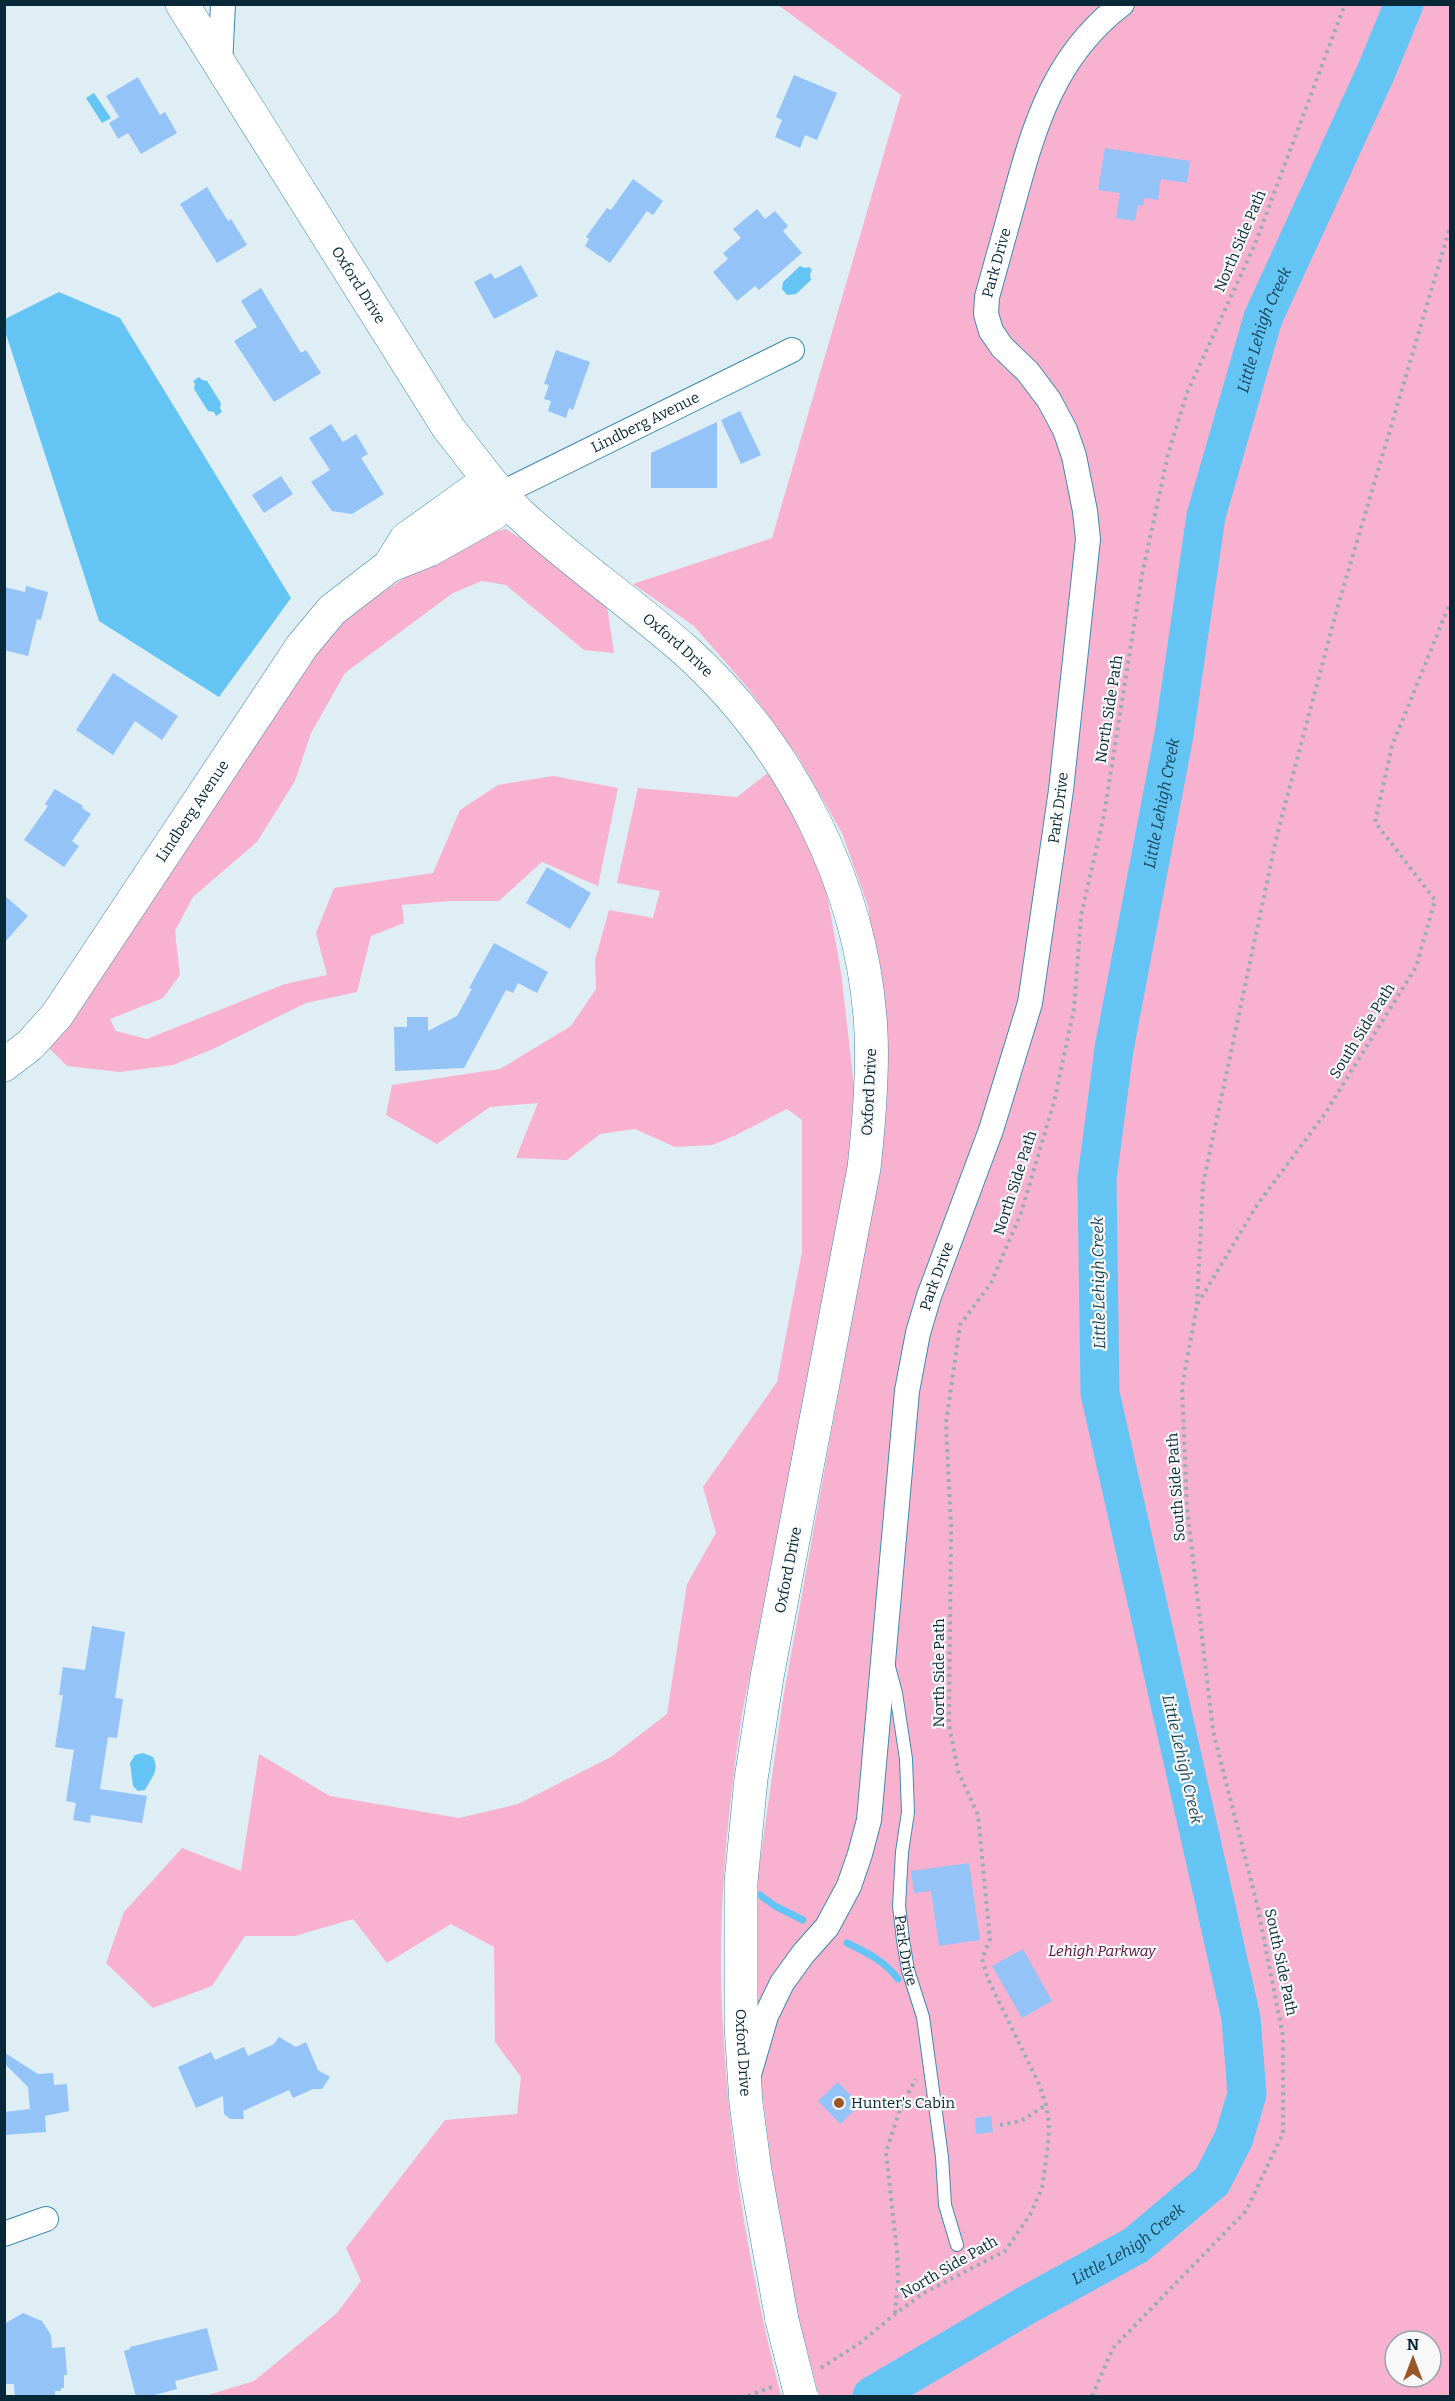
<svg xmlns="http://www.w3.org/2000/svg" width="1455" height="2401" viewBox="0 0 1455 2401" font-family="Bitter,serif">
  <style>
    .green { fill: #f9b1d0; fill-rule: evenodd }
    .water { fill: #64c5f4 }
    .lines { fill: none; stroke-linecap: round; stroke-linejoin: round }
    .stream { stroke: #64c5f4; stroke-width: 7 }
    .river { stroke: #64c5f4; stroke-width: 39 }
    .building { fill: #94c3f8 }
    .lane-casing { stroke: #3f8baf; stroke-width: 14 }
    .street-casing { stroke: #3f8baf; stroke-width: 26 }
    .secondary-casing { stroke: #3f8baf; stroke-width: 34 }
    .path { stroke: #99adb7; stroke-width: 4; stroke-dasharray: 3 4.5; stroke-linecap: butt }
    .lane { stroke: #fff; stroke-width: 12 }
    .street { stroke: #fff; stroke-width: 24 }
    .secondary { stroke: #fff; stroke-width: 33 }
    .secondary-bridge-casing { stroke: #3f8baf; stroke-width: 34; stroke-linecap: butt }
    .secondary-bridge { stroke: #fff; stroke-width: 33 }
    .poi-dot { fill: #9a5628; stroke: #f8f8f8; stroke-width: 2 }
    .labels { text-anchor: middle; stroke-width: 4.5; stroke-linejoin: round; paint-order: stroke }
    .street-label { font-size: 15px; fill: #072836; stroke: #f8f8f8 }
    .park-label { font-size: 15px; font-style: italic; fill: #5b0f39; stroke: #f8f8f8 }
    .poi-label { font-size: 15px; fill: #072836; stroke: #f8f8f8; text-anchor: start }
    .water-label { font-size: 16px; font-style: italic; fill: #133e51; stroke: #f8f8f8 }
  </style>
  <rect width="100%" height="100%" fill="#dfedf5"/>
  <path class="green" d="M778,5H1450V2396H819L798,2315L775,2195L752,2010L754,1904L783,1699L870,1219L878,979L868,906L842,833L799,758L748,688L694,626L633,584L772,538L901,95ZM1395,2341H1431V2377H1395Z
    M506,529C542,551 573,581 607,606L614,653L584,650L506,585L482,581L453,593L345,673L311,733L295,781L257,842L193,897L175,931L180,975L163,998L110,1019L116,1031L147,1039L285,984L327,975L316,933L334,888L433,873L460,810L498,785L553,776L618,788L598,886L542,862L499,901H451L402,905L404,923L371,936L357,992L306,1003L211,1050L173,1065L120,1072L67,1066L46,1045L332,626L427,563L470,539Z
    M769,772L799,824L825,883L841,972L857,1112L846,1188L742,1714C729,1800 720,1888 721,1976C724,2118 746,2259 781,2396H205L254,2381L337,2313L361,2281L346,2248L445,2120L517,2114L521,2077L495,2042L494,1947L451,1924L387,1963L353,1919L295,1936H245L212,1986L153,2008L106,1963L124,1912L182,1848L241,1871L259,1754L330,1796L459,1818L518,1804L611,1757L667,1714L687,1584L716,1533L703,1487L777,1382L802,1252V1120L787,1109L734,1136L712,1145L675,1147L635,1129L600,1134L567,1160L516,1158L538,1103L490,1107L437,1144L386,1115L392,1085L500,1069L571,1026L596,989L595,960L609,910L653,918L660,891L617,883L638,788L737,797Z"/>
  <path class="water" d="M94,93L111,118L102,123L86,98Z
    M800,266L805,268L809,267L812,270L810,274L811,280L796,294L787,295L782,289L783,282Z
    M59,292L120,318L291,598L219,697L99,621L5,331V319Z
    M199,377L202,380L207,381L221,403L220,408L222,412L216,416L214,412L208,411L194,389L195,384L193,381Z
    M143,1753L153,1757C160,1771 151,1778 145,1790L138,1791L133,1786L130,1763L135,1755Z"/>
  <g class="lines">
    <path class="stream" d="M760,1895L775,1906L803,1920
      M847,1943C866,1952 885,1961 898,1979"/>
    <path class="river" id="s1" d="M872,2396L1025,2306L1136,2245L1212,2181L1234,2138L1247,2094L1241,2018L1100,1393L1097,1179L1114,1049L1174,735L1206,516L1263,318L1376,72L1404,4"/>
  </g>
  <path class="building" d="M794,75L837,93L817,140L805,135L800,148L775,137L782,120L776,117Z
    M138,77L160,115L165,112L177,133L141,154L128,133L118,139L109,123L119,117L106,96Z
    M1105,148L1190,161L1187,183L1161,179L1158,200L1144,198L1143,206L1138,205L1135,221L1116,218L1120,193L1098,190Z
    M633,179L663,201L653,215L647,211L610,263L585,246L589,239L586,237L607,208L611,210Z
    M207,187L228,221L231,219L247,245L217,263L180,204Z
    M757,209L765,219L775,211L788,226L783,231L802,253L759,290L755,286L737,301L713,272L728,259L723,253L741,238L733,229Z
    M521,265L538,296L494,319L474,282L491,273L495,279Z
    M261,288L301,353L306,350L321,373L274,402L234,341L257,327L241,301Z
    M556,350L590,362L573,410L569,408L566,418L548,411L551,401L544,399L549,385L544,384Z
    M740,411L761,455L741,464L721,420Z
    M717,422V488H651V453Z
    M331,424L343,442L356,434L368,454L361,458L384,494L352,514L332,511L311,482L330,470L309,438Z
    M281,476L293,494L264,513L252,495Z
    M26,586L48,592L41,620L37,619L28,656L4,650V587L25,592Z
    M113,673L178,716L162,740L135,721L113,755L76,730Z
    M55,789L83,806L82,808L91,814L72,841L79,846L64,867L24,840L48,806L45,804Z
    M547,867L591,893L570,929L526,903Z
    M4,895L28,916L4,943Z
    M494,943L548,972L537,993L518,983L513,993L506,990L464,1068L395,1071L394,1027H407V1017H428V1031L457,1016L472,989L469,988Z
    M92,1626L125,1632L115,1698L123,1699L117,1738L108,1737L100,1789L147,1796L142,1823L91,1815L90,1823L73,1820L76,1803L66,1801L74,1750L55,1747L63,1695H59L63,1667L85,1670Z
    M969,1863L980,1940L939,1946L931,1891L914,1893L911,1871Z
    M1023,1949L1052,2001L1022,2018L992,1966Z
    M279,2037L296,2047L306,2042L318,2070L330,2077L322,2089H313L293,2098L289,2090L243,2111L244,2119H230L224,2114L223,2096L196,2108L178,2067L211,2052L215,2060L244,2047L248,2056L274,2044Z
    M5,2053L38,2074L53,2073L54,2085L67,2084L69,2111L45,2116L46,2132L4,2135V2112L30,2109L28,2087L4,2063Z
    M838,2082L860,2105L840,2124L818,2101Z
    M991,2116L993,2132L976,2134L975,2118Z
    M23,2313L42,2321L51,2335L52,2348L65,2347L67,2375H64V2388H61V2391H55V2397H15L14,2384H4V2324Z
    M207,2328L218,2370L175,2381L177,2389L147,2397H136L124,2351L130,2349V2347Z"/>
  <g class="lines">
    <g class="lane-casing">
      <g id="lane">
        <path id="s2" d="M889,1667L896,1693L906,1759L908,1812L902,1852L899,1906L903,1940L908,1970L923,2017L942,2157L945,2205L957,2245"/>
      </g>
    </g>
    <g class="street-casing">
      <g id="street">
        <path d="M220,65L223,4"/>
        <path id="s3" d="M500,494L792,350"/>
        <path id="s4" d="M750,2071L766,2016L782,1983L803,1954L827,1927L849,1886L860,1854L869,1820L907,1391L918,1333L929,1296L991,1130L1030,1003L1061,790L1088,539L1085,511L1074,456L1065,430L1049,400L1028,372L1002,347L991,331L986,314L987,297C996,264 1005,232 1014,200C1035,123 1055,55 1122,4"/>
        <path d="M4,2234L46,2219"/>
      </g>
    </g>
    <g class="secondary-casing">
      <g id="secondary">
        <path id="s5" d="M182,4L449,429C473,458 494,490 522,516C574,564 633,604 686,651C792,747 864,889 871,1032C873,1078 869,1123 864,1168L767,1677L751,1779L741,1882V2026L746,2103L755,2171L782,2320"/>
        <path d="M473,491L500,494L493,514L429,550L389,566L406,539Z"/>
        <path id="s6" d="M4,1065L30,1045L57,1015L302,646L332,610L389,566"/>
      </g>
    </g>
    <path class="path" d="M1197,1304L1203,1184L1277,835L1337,609L1450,227
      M1000,2125L1021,2121L1046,2105
      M895,2313L898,2282L897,2252L886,2152L901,2106L916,2079
      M821,2368L860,2343L895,2314L924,2293L1005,2251L1030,2215L1042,2188L1048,2146L1049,2123L1046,2105L1039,2084L988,1979L982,1959L990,1939L978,1815L958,1771L949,1725L951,1526L946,1423L960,1325L991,1283L1021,1213L1054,1102L1074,1009L1081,916L1104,815L1142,575L1168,454L1187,393L1255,244L1345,4
      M748,2396L772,2387
      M1092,2396L1113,2348L1246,2211L1283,2133V2036L1257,1904L1213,1731L1187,1508L1182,1387L1197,1305L1257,1205L1324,1115L1416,967L1435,900L1375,822L1392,746L1450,603"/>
    <use href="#lane" class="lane"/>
    <use href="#street" class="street"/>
    <use href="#secondary" class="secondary"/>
    <g class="secondary-bridge-casing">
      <path id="secondary-bridge" d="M782,2320L801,2396"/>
    </g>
    <use href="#secondary-bridge" class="secondary-bridge"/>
  </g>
  <circle class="poi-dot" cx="839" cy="2103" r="6"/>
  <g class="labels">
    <g class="street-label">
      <text transform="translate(1240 241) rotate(-67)" y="5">North Side Path</text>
      <text dy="5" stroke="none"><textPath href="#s4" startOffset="1894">Park Drive</textPath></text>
      <text dy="5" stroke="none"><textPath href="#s5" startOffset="332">Oxford Drive</textPath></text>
      <text dy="5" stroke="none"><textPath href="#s3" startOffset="162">Lindberg Avenue</textPath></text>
      <text dy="5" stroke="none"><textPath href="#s5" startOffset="818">Oxford Drive</textPath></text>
      <text transform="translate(1109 709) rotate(-81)" y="5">North Side Path</text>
      <text dy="5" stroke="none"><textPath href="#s4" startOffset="1317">Park Drive</textPath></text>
      <text dy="5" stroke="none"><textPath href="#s6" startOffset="318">Lindberg Avenue</textPath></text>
      <text transform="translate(1362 1031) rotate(-58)" y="5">South Side Path</text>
      <text transform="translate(869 1092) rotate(-87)" y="5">Oxford Drive</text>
      <text transform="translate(1015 1183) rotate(-72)" y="5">North Side Path</text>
      <text dy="5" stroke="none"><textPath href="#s4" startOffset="831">Park Drive</textPath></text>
      <text transform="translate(1176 1487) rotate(-94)" y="5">South Side Path</text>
      <text transform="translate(788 1570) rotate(-79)" y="5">Oxford Drive</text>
      <text transform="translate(939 1673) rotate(-90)" y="5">North Side Path</text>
      <text dy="5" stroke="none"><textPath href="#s2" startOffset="286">Park Drive</textPath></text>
      <text transform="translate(1281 1962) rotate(78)" y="5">South Side Path</text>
      <text dy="5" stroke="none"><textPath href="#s5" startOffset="2294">Oxford Drive</textPath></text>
      <text transform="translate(949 2267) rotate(-30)" y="5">North Side Path</text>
    </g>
    <g class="park-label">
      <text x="1102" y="1956">Lehigh Parkway</text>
    </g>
    <g class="poi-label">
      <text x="851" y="2108">Hunter's Cabin</text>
    </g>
    <g class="water-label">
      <text dy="6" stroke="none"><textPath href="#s1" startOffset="2296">Little Lehigh Creek</textPath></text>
      <text dy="6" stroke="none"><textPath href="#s1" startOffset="1810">Little Lehigh Creek</textPath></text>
      <text transform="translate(1098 1283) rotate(-91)" y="6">Little Lehigh Creek</text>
      <text transform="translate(1183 1759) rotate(77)" y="6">Little Lehigh Creek</text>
      <text dy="6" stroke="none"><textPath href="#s1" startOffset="298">Little Lehigh Creek</textPath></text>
    </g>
  </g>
  <rect width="1455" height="2401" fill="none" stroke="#072836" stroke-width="12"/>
  <g transform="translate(1413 2359)"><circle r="28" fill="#f8f8f8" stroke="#98a5aa" stroke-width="1.5"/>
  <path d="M0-4.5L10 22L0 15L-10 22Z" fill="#9a5628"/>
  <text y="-9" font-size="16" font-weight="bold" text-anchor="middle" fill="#072836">N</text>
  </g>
</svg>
